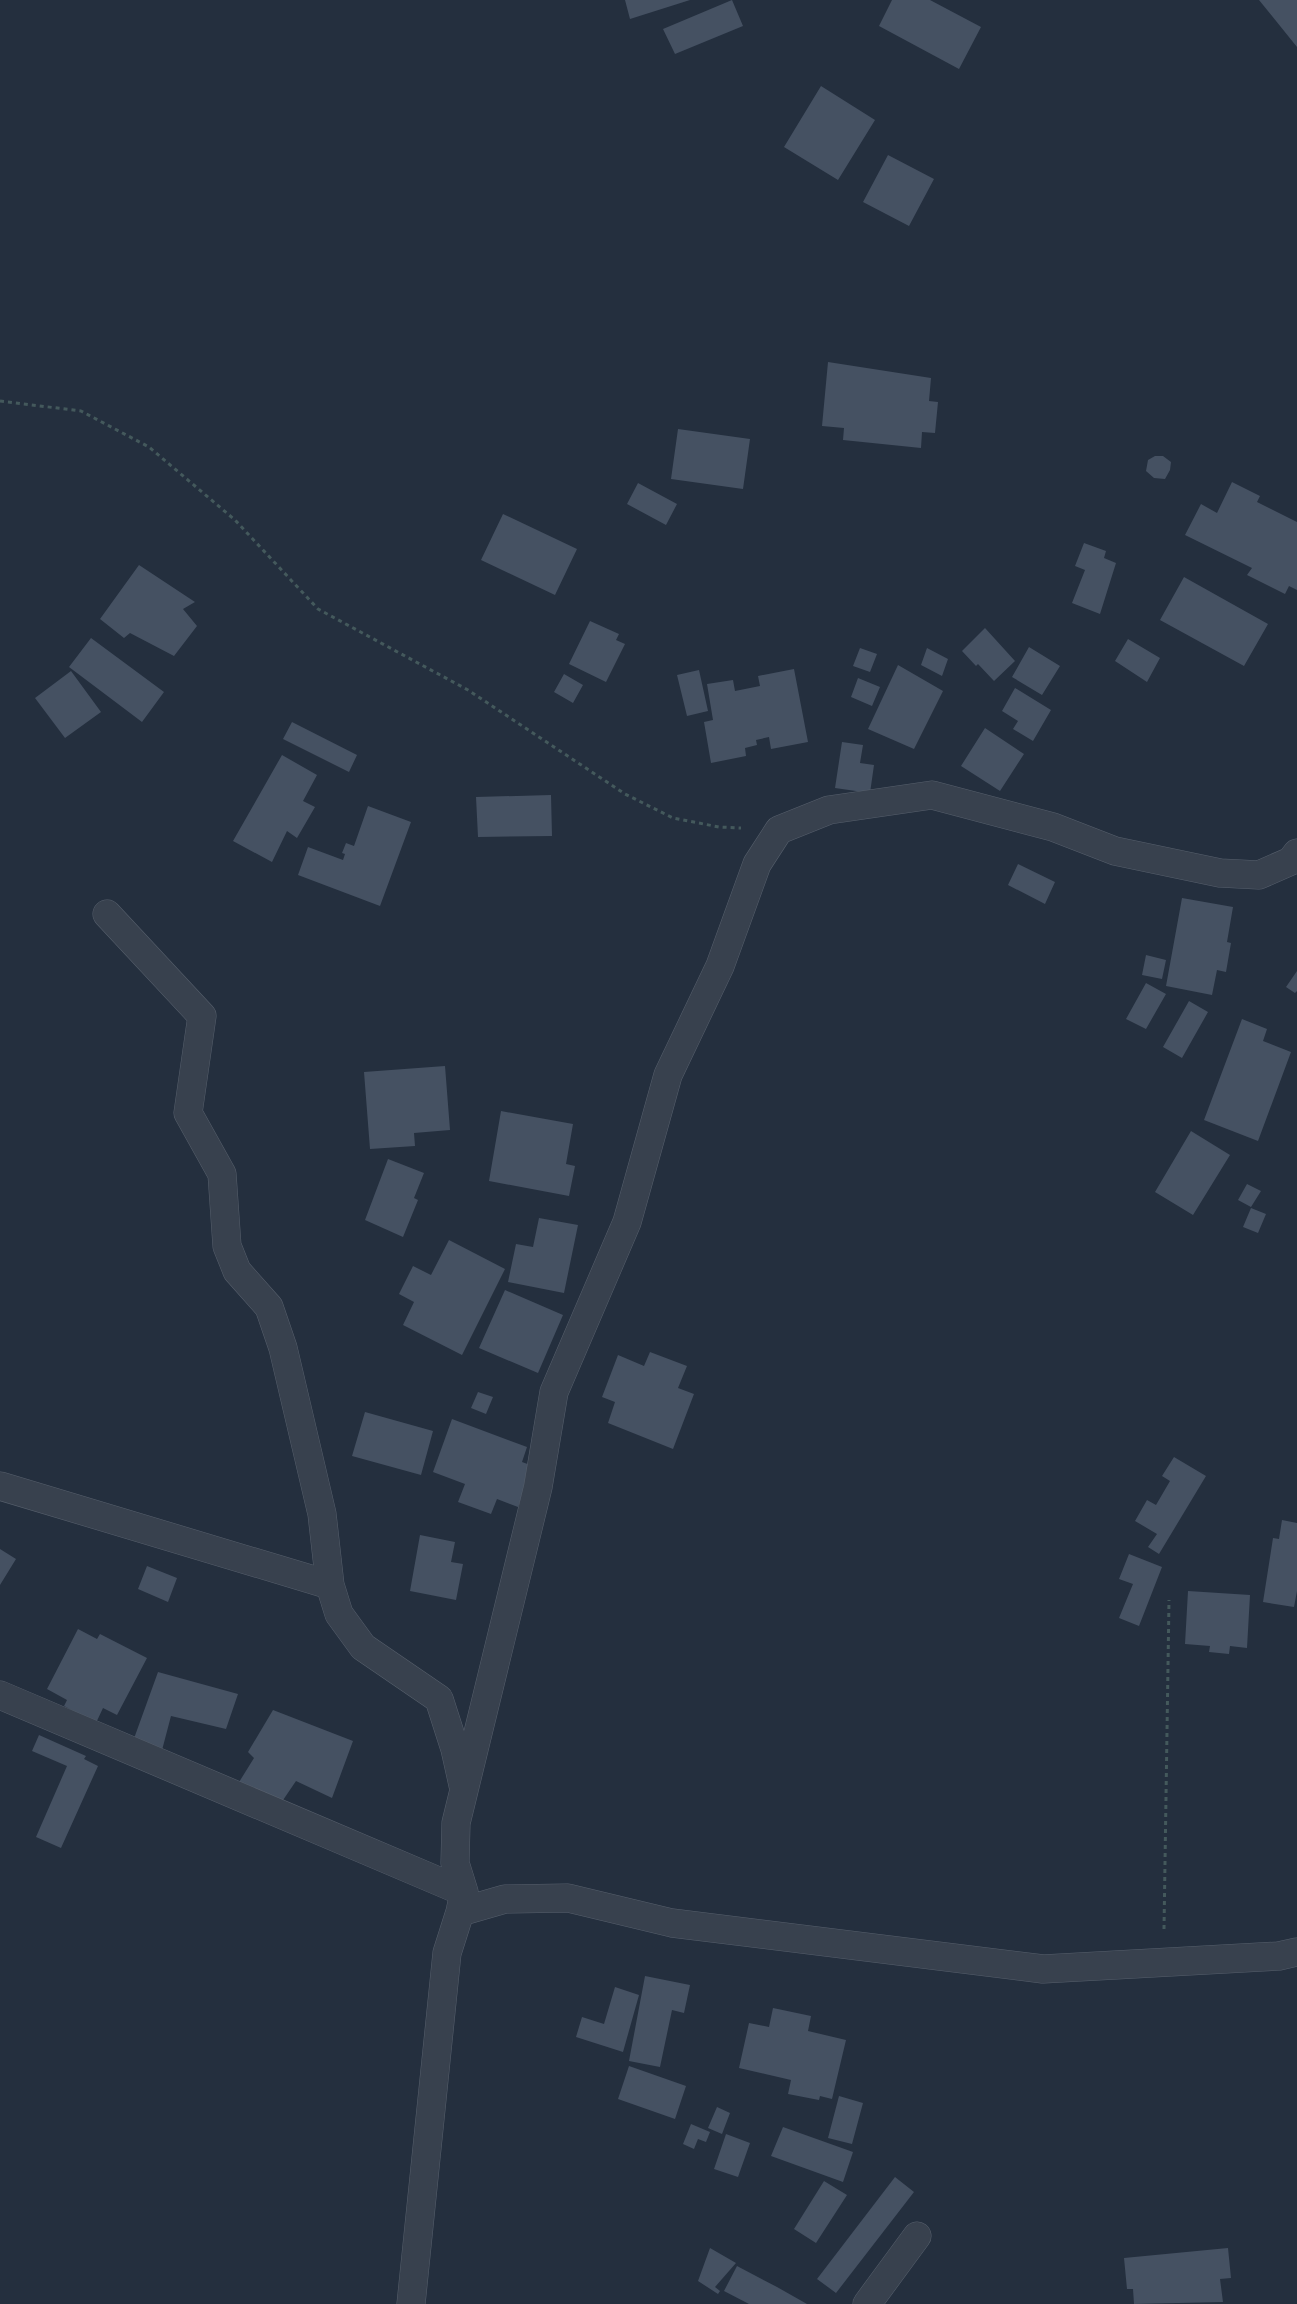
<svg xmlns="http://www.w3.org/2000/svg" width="1297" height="2304" viewBox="0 0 1297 2304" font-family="'Titillium Web',sans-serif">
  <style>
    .building { fill: #455162 }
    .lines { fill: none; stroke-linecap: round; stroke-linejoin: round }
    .minor-casing { stroke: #565f6c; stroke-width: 29 }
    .path { stroke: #44595c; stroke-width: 3; stroke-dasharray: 4 4; stroke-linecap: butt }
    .minor { stroke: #38414e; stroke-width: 28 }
  </style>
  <rect width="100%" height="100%" fill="#242f3e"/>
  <path class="building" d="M625,0H690L630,19Z
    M732,0L743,26L675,54L663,29Z
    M892,0H930L981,27L959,69L879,26Z
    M1259,0H1297V47Z
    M821,86L875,120L838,180L784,147Z
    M888,155L934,179L909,226L863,202Z
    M828,362L931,378L929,401L938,402L935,433L922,432L921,448L843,440L844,428L822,426Z
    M678,429L750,439L743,489L671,479Z
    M1155,456H1163L1171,462L1170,470L1165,479L1154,478L1146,471L1148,460Z
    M1232,482L1260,496L1257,502L1297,522V590L1289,586L1285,594L1247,575L1252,568L1185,535L1201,504L1217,513Z
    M638,483L677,504L666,525L627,504Z
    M503,514L577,549L555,595L481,560Z
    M1084,543L1106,551L1104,558L1116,563L1100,614L1072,603L1085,570L1075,566Z
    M139,565L195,602L183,609L197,626L174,656L130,633L124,638L100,619Z
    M1184,577L1268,624L1244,666L1160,620Z
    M590,621L619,634L616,640L625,644L606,682L569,664Z
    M985,628L1015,661L994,681L978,664L976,666L962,651Z
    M91,638L164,692L142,722L69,667Z
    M1128,639L1160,658L1147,682L1115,661Z
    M1029,647L1060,666L1042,695L1012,677Z
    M860,648L877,654L870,672L853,666Z
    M927,648L948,659L942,676L921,665Z
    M898,665L943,691L914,749L868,729Z
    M794,669L808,742L771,749L769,737L756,740L757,745L745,748L746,756L711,763L704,722L713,720L707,684L733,680L735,691L760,686L758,676Z
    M699,670L708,711L687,716L677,675Z
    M71,671L101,712L65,738L35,698Z
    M564,674L583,685L573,703L554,692Z
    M858,678L880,687L872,706L851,697Z
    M1015,688L1051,710L1033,741L1013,729L1018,721L1002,711Z
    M292,722L357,755L349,772L283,739Z
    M985,728L1024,754L1000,791L961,766Z
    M842,742L863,745L860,763L874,765L870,793L835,788Z
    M282,755L317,775L303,801L315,807L297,838L287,831L272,862L233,841Z
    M551,795L552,836L478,837L476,797Z
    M368,806L411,822L380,906L298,875L308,847L343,860L345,854L342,853L346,843L354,846Z
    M1018,864L1055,882L1045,904L1008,885Z
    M1182,898L1233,907L1227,942L1231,943L1226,972L1217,970L1212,995L1166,986Z
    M1146,955L1166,960L1162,979L1142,975Z
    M1297,971V991L1295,993L1286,987Z
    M1146,983L1166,994L1146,1029L1126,1019Z
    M1189,1001L1208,1012L1182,1058L1163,1047Z
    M1242,1019L1267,1029L1263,1041L1291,1052L1258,1141L1204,1120Z
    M445,1066L450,1130L414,1133L415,1146L370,1149L364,1072Z
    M501,1111L573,1124L566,1164L575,1166L569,1196L489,1181Z
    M1191,1131L1230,1155L1193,1215L1155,1192Z
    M388,1159L424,1173L414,1198L418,1200L403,1237L365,1220Z
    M1247,1184L1261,1191L1251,1207L1238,1200Z
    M1251,1208L1266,1214L1258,1233L1243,1227Z
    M539,1218L578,1225L564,1293L508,1282L516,1244L533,1247Z
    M449,1240L505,1269L462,1355L403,1325L414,1302L399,1294L413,1266L431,1275Z
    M505,1290L563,1315L538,1373L479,1348Z
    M650,1352L687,1366L678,1388L694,1394L673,1449L608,1423L615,1402L602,1397L618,1355L644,1366Z
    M478,1392L493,1397L486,1414L471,1408Z
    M365,1412L433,1431L421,1475L352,1456Z
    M452,1419L527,1447L522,1462L533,1466L518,1507L497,1499L491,1514L458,1502L465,1484L433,1472Z
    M1174,1457L1206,1476L1159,1554L1148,1547L1157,1534L1135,1521L1147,1500L1156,1505L1170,1481L1162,1476Z
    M1282,1520L1297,1523V1591L1294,1607L1263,1602L1273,1538L1279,1539Z
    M420,1535L455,1542L451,1562L463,1564L456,1600L410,1591Z
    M0,1549L16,1559L0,1585Z
    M1129,1554L1162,1567L1139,1626L1119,1618L1133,1584L1119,1579Z
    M147,1566L177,1578L168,1602L138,1589Z
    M1188,1591L1250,1595L1247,1648L1230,1646L1229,1654L1209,1652L1210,1646L1185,1644Z
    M78,1629L97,1639L100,1634L147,1658L117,1715L103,1708L96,1723L64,1706L67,1700L47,1689Z
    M158,1672L238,1694L226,1729L171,1716L161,1754L132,1744Z
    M273,1710L353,1741L332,1798L296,1781L279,1806L236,1787L254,1758L248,1752Z
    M39,1735L86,1756L84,1759L98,1766L61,1848L36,1837L67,1766L32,1751Z
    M645,1976L690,1985L684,2013L672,2010L660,2067L629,2061Z
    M615,1987L639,1995L623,2052L576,2037L582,2017L604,2024Z
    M773,2008L811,2016L808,2031L846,2040L832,2099L820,2096L819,2100L788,2094L791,2080L739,2068L749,2023L769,2027Z
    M629,2066L686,2086L675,2119L618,2099Z
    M839,2096L863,2103L852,2144L828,2138Z
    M717,2107L730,2113L722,2134L708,2128Z
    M691,2124L710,2132L706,2142L698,2139L694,2149L683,2144Z
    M783,2127L853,2152L843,2182L771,2156Z
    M726,2134L750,2143L738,2177L714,2169Z
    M895,2177L914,2192L836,2293L817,2279Z
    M824,2181L847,2195L816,2243L794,2229Z
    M710,2248L736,2263L715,2287L720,2291L718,2294L698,2281Z
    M1228,2248L1231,2278L1220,2279L1223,2302L1134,2304L1133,2289H1127L1124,2258Z
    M737,2266L777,2287L807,2304H749L724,2291Z"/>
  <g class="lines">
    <g class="minor-casing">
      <path id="minor" d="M107,914L202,1016L188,1113L222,1174L227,1246L237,1271L269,1307L283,1348L322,1514L330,1585L339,1614L363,1647L439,1699L455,1749L463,1785
        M0,1486L330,1585
        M0,1695L464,1892
        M460,1912L505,1899L568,1898L672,1923L1043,1969L1279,1956L1297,1952
        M411,2304L447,1953L460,1912L464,1892L455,1863L456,1823L538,1487L554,1392L627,1222L668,1075L720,966L757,864L779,830L829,810L932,795L1053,827L1115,851L1220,873L1259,875L1291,861L1297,853
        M867,2304L917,2236"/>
    </g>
    <path class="path" d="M0,401L81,411L149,447L235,520L318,609L468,690L625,794L673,818L719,827L741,828
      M1164,1929L1169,1600"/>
    <use href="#minor" class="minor"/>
  </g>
</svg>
